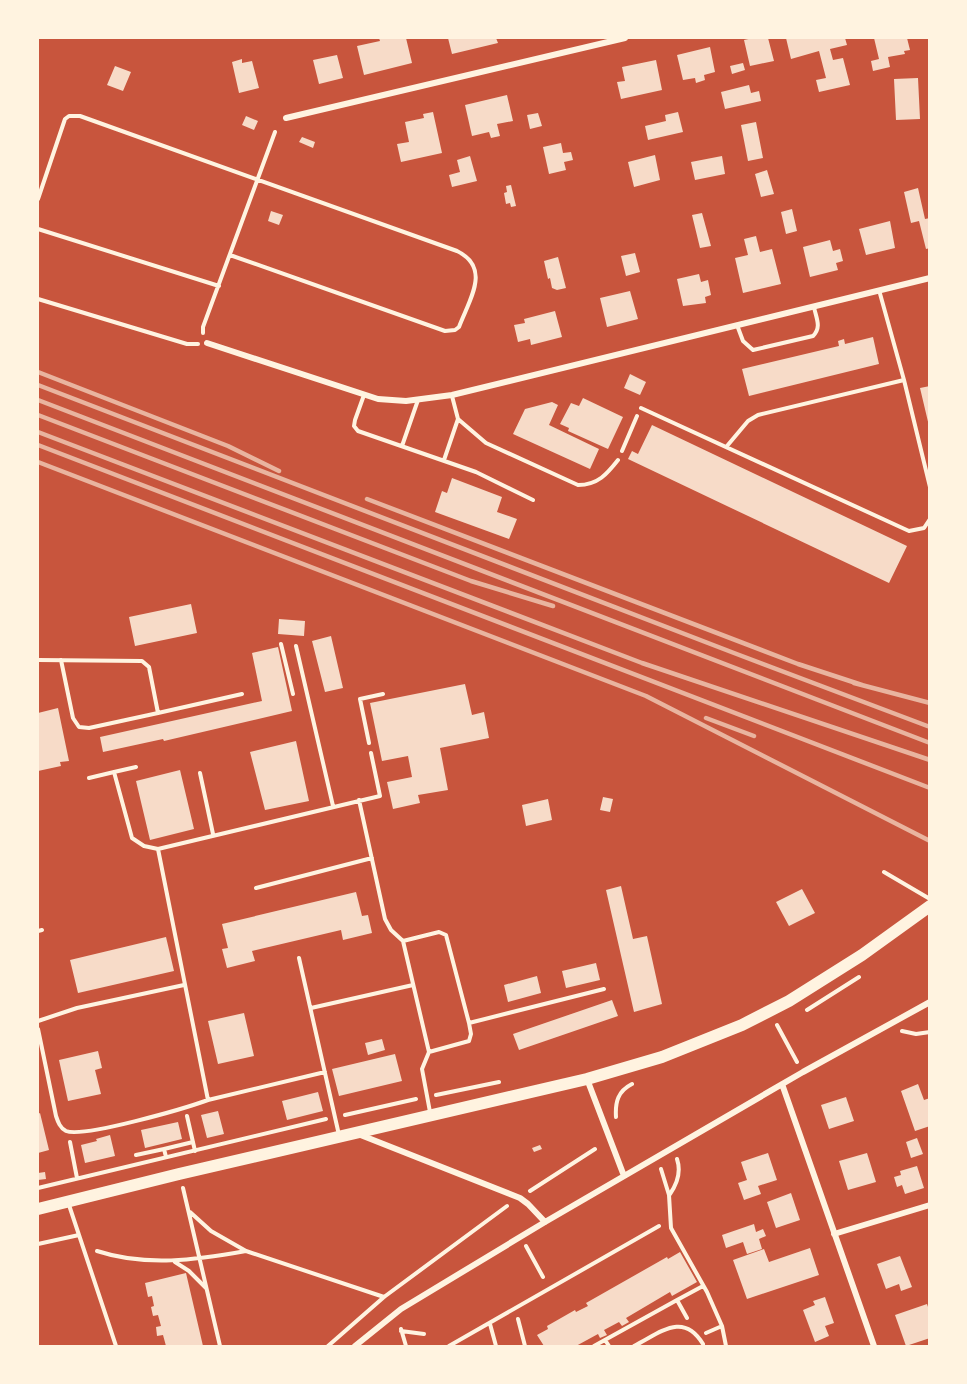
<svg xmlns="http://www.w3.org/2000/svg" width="967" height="1384" viewBox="0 0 967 1384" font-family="'Fira Sans Condensed',sans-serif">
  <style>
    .building { fill: #f7dbc8 }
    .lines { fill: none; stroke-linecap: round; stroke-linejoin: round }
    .path { stroke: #fff3e0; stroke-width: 4 }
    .service { stroke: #fff3e0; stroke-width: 4 }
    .minor { stroke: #fff3e0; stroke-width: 6 }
    .secondary { stroke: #fff3e0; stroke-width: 12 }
    .rail { stroke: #e9b49f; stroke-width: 4.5 }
  </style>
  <rect width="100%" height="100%" fill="#c8553d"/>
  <path class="building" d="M379,38H406L412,63L364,75L357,46L380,41Z
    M448,38H496L498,43L452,54Z
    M753,38H768L774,61L750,66L744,40Z
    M786,38H845L847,45L830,49L833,60L843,58L850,85L819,92L816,80L826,78L819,51L791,59Z
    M874,38H907L910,50L904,51L905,54L888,57L890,67L873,71L871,61L879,59Z
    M710,47L715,72L704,75L705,80L696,83L695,78L683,80L677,55Z
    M337,55L343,78L319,84L313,60Z
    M242,59V63L252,61L259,88L239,93L232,62Z
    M656,60L662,90L621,99L617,82L625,81L622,67Z
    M743,63L745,70L732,74L730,66Z
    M115,66L131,72L123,91L107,85Z
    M918,78L920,119L896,120L894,79Z
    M749,85L751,93L759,91L761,101L725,109L721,92Z
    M507,95L513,121L497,124L500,136L491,138L489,132L472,136L465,105Z
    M433,112L442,153L401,162L397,144L409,142L405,122L424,118L423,114Z
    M678,112L683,132L648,140L645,126L666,121L665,115Z
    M538,113L542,126L530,129L527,115Z
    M246,116L258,121L254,130L242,125Z
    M756,122L763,158L748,161L741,125Z
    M302,137L315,142L313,148L299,142Z
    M561,143L563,153L571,152L573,160L564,162L566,170L549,174L543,147Z
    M655,155L660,180L634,187L628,162Z
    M470,156L477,181L452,187L449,175L460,172L457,160Z
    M722,156L725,174L695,180L691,162Z
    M767,170L774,194L761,197L755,174Z
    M511,185L516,206L511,207L510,203L506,204L504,193L507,192L506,186Z
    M918,188L925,219L930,218V248L926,249L919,221L911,223L904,192Z
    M792,209L797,231L786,234L781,212Z
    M271,211L283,215L279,225L268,221Z
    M702,213L711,246L700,248L692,215Z
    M890,221L895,248L866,255L859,229Z
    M756,236L760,252L772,249L781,284L743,293L735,258L748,255L744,239Z
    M830,240L833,251L840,249L843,261L836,263L838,270L810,277L803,247Z
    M635,253L640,272L626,276L621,256Z
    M558,257L566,288L557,290L552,288L550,278L548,279L544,261Z
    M699,274L701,282L708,280L711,295L705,297L706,303L683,306L677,279Z
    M630,291L638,319L607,327L600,298Z
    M555,311L562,337L531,345L530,339L518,342L514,325L525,323L524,319Z
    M873,337L879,364L749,396L742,369L839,346L838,341L844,339L845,344Z
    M630,374L646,382L640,395L624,388Z
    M930,386V426H929L920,388Z
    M583,398L623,417L608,449L568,431L569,428L560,424L571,403L579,406Z
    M552,402L558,405L549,425L599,449L590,469L513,434L525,409Z
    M652,425L907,546L889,583L628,459L632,451L638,454Z
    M452,478L502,497L497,512L517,519L509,539L435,512L442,491L447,493Z
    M191,604L197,633L135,646L129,617Z
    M279,619L305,621L304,636L278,634Z
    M331,636L343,688L325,692L312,641Z
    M278,647L292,711L164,741L163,739L103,752L100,737L262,701L252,653Z
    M465,684L472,715L484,712L489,738L440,748L448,790L418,795L420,803L393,809L387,782L412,777L408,756L382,761L370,703Z
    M58,708L69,761L60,762L61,766L38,771V713Z
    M296,741L309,801L265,810L250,752Z
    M180,770L194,829L150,840L136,781Z
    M603,797L613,799L610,812L600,810Z
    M548,799L552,820L526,826L522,805Z
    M621,886L633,939L647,936L662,1004L634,1012L606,890Z
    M802,889L815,913L789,926L776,902Z
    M356,892L362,916L368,915L372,933L343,940L341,930L252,951L255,961L227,968L222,949L228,948L222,924Z
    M166,937L174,971L78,993L70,960Z
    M596,963L600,980L566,988L562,971Z
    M537,976L541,993L508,1002L504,985Z
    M612,1000L618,1016L519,1050L513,1034Z
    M244,1013L254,1056L218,1064L208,1021Z
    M382,1039L385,1050L368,1055L365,1043Z
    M98,1051L102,1068L95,1070L101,1094L68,1101L59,1060Z
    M395,1054L402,1081L339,1096L332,1069Z
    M918,1084L924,1100L930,1098V1126L915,1131L901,1091Z
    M318,1092L323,1111L287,1120L282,1101Z
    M846,1097L854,1121L829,1129L821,1105Z
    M218,1111L224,1134L207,1138L201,1115Z
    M40,1113L49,1150L38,1153V1114Z
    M178,1122L182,1139L145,1148L141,1130Z
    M110,1135L115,1156L85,1163L81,1145L97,1141L96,1139Z
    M917,1138L923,1154L911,1158L906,1142Z
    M540,1145L542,1149L534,1152L532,1148Z
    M768,1153L777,1180L758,1186L761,1194L744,1200L738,1183L747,1180L741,1162Z
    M867,1153L876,1182L848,1190L839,1161Z
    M917,1166L924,1188L905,1194L902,1185L897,1187L894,1177L901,1175L900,1171Z
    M45,1172L46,1179L38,1180V1173Z
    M791,1193L800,1220L776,1228L767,1202Z
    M754,1224L756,1232L763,1229L766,1236L759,1239L762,1249L747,1254L743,1242L726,1248L722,1235Z
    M810,1248L819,1275L747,1299L733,1260L764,1249L769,1262Z
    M680,1252L697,1282L672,1296L670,1292L626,1318L629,1322L622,1326L619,1322L604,1330L607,1335L600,1338L598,1334L576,1346H544L537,1335L548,1329L547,1326L575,1310L576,1312L588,1306L586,1303L667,1257L668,1259Z
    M900,1256L912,1287L901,1291L899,1284L886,1289L877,1264Z
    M186,1273L203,1346H166L163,1335L157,1336L156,1327L161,1326L158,1315L153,1316L151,1307L154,1306L152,1296L148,1297L145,1283Z
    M825,1297L834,1323L825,1326L829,1336L815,1342L803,1310L815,1305L813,1301Z
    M927,1304L930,1313V1338L906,1346L895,1315Z"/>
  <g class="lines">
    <path class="path" d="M38,199L65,119L69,116H80L457,251C492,268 469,300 459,327L455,330L445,331L230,255
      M38,229L219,286
      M38,299L187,344H198
      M203,333V327L275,132
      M622,451L637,416
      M281,644L293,694
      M369,743L360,699L383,694
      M807,1010L859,977
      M777,1025L797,1062
      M902,1031L916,1034L930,1032
      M436,1095L499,1082
      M345,1115L416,1099
      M187,1116L195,1151
      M616,1117C615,1102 618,1091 632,1084
      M70,1142L77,1178
      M164,1149L193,1142
      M136,1155L164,1149L166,1157
      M661,1169L669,1195L671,1228L707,1292L722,1326L726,1346
      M38,1188L326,1119
      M183,1188L220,1346
      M530,1191L595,1149
      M670,1194C677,1184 681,1171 677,1159
      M190,1212L211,1231L246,1251L384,1297
      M526,1246L543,1277
      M97,1251C146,1267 196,1260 246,1251
      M175,1262L189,1271L206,1288
      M687,1318L677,1300L703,1286
      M518,1319L525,1346
      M401,1329L406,1346
      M401,1331L424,1334
      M706,1333L722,1326
      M605,1340L609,1346
      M328,1346L384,1297L507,1206
      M594,1346L677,1300"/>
    <path class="service" d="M879,290L904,380L930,487
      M737,325L743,341L753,350L813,336C822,327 816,318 814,307
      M364,395L355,420L354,426L358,431L476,472L533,500
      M452,396L458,419L486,443L578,485C598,485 607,474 618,460
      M641,408L909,531L924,528L930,519
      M402,446L418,400
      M727,446L748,421L758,415L904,380
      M444,460L458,419
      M296,646L333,806
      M38,660L142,661L149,667L158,713L89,728L79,727L73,718L61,660
      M158,713L242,694
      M114,772L136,767
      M200,773L213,834
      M89,778L114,772L132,838L144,846L158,849
      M359,800L385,919L391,930L403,941L429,1052L422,1069L430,1112
      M884,872L930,899
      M256,888L372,858
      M38,931L42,930
      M403,941L439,932L446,935L469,1023L471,1034L469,1041L429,1052
      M299,958L339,1135
      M311,1008L413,985
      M38,1021L77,1008L184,985
      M469,1023L604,989
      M38,1029L56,1116C58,1122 60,1128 66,1131C84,1138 186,1108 208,1100
      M325,1072L208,1100L158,849L380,796L371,753
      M68,1202L116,1346
      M38,1244L79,1235
      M490,1324L496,1346
      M449,1346L659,1226
      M634,1346C660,1333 683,1311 703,1344"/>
    <path class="minor" d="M286,118L625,38
      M207,343L378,399L406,401L452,395L930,278
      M587,1079L624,1176
      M782,1084L874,1346
      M358,1134L520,1198L528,1204L545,1222
      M834,1234L930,1205
      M355,1346L401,1309L545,1222L803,1072L930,1002"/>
    <path class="secondary" d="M38,1209L179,1174L587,1079L662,1057L742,1025L789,1001L862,955L930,906"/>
    <path class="rail" d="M38,372L228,446L279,471
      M38,385L734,653L930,727
      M38,400L930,743
      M38,415L471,581L553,606
      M38,432L642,663L930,760
      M38,445L930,788
      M38,462L646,696L930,841
      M367,499L798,664L862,685
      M854,683L930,703
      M706,718L754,736"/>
  </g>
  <rect width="967" height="1384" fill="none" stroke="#fff3e0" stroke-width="78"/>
</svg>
